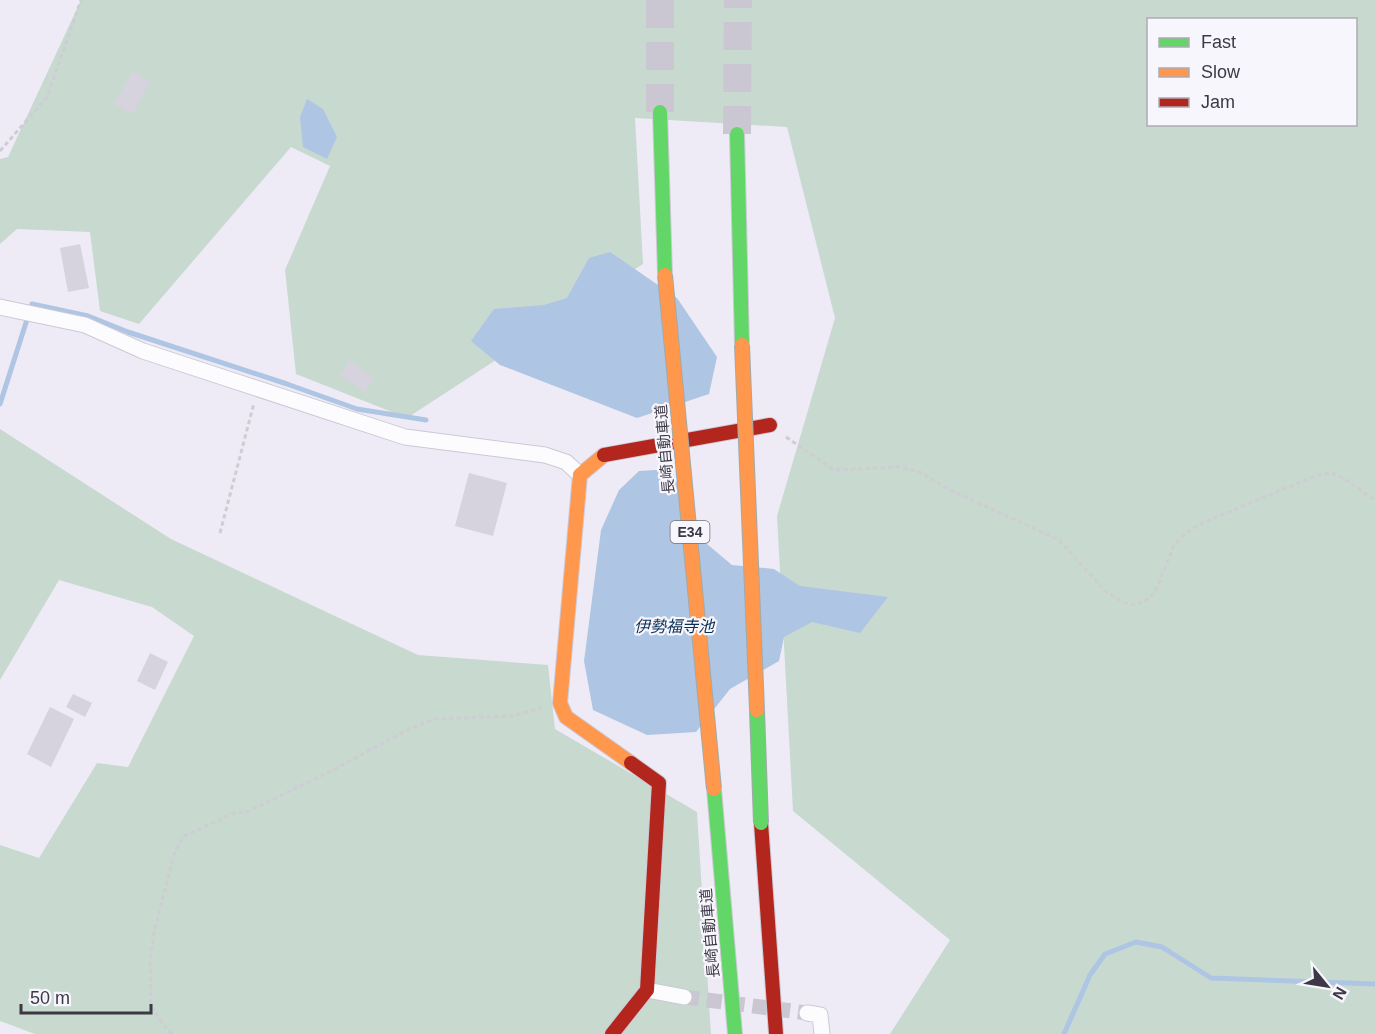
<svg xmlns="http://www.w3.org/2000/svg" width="1375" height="1034" viewBox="0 0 1375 1034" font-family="Helvetica,'Noto Sans JP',sans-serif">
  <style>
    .green { fill: #c8d9d0; fill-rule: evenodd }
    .water { fill: #aec5e4 }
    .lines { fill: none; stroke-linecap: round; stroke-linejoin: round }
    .stream { stroke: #aec5e4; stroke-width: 5 }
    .building { fill: #d6d3de }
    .street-tunnel { stroke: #cac7d3; stroke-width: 15; stroke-dasharray: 15 8; stroke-linecap: butt }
    .highway-tunnel { stroke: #cac7d3; stroke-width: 28; stroke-dasharray: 28 14; stroke-linecap: butt }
    .street-casing { stroke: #ccc9d4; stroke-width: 17 }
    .fast-casing { stroke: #ccc9d4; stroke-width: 16 }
    .slow-casing { stroke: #ccc9d4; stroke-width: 16 }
    .jam-casing { stroke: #ccc9d4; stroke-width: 16 }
    .path { stroke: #cecdd3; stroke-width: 3; stroke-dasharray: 4.5 3; stroke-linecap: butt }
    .street { stroke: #fcfcfe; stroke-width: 15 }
    .fast { stroke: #63d668; stroke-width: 14 }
    .slow { stroke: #ff974d; stroke-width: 14 }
    .jam { stroke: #b3261e; stroke-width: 14 }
    .fast-bridge-casing { stroke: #a2aaaa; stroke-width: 16; stroke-linecap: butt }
    .slow-bridge-casing { stroke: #a2aaaa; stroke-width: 16; stroke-linecap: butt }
    .fast-bridge { stroke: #63d668; stroke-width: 14 }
    .slow-bridge { stroke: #ff974d; stroke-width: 14 }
    .labels { text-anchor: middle; stroke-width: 4.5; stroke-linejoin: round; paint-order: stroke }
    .shield { fill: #f8f6fd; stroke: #74717c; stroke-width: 1.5 }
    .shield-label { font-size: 14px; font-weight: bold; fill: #3c3845 }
    .street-label { font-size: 15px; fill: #3c3845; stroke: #f8f6fd }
    .water-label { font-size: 16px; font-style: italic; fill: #072f54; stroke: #f8f6fd }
  </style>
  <rect width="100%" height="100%" fill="#eeebf6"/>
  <path class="green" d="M81,0H1375V1034H890L950,940L793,811L777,516L835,318L787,127L635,118L643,264L407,418L296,374L285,270L330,166L291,147L139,324L100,311L90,232L17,229L0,244V159L8,157ZM1148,20H1356V124H1148Z
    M0,429L171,539L418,655L548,665L555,729L697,812L711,1034H35L0,1021V845L39,858L97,763L128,767L194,636L152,607L59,580L0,680Z"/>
  <path class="water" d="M307,99L323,109L337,137L327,159L303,147L300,117Z
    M610,252L677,298L717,357L709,394L637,418L500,365L471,341L494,309L544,305L567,298L589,258Z
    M671,469L701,539L732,565L774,569L800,586L888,597L860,633L812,622L784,637L779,661L730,689L696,732L647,735L593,710L584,661L601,530L619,490L639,471Z"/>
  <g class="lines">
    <path class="stream" d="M0,404L32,304L88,316L128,332L287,384L357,409L426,420
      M1064,1034L1090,975L1105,954L1136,942L1162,947L1211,978L1375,984"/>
  </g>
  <path class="building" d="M133,71L151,81L132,114L114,104Z
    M80,244L89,288L68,292L60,248Z
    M349,361L374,377L365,392L340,376Z
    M469,473L507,483L493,536L455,526Z
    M150,653L168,662L155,690L137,681Z
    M73,694L92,703L85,717L66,707Z
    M50,707L74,719L51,767L27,754Z"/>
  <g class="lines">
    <path class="street-tunnel" d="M684,997L807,1013"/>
    <path class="highway-tunnel" d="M660,112V0
      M737,134L738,0"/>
    <g class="street-casing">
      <path id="street" d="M0,307L85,325L143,351L405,437L545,455L566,462L580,475
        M647,990L684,997
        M807,1013L820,1015L822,1034"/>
    </g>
    <g class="fast-casing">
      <path id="fast" d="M660,112L665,275
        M737,134L742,345
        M714,789L735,1034"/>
    </g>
    <g class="slow-casing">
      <path id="slow" d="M604,455L580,475L560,703L566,717L631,763"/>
    </g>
    <g class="jam-casing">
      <path id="jam" d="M604,455L770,425
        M761,823L776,1034
        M612,1034L647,990L659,783L631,763"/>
    </g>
    <path class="path" d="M0,151L47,97L81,0
      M786,437L834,470L901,467L920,472L952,491L1059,540L1105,591L1123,602L1135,605L1150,598L1156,590L1174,545L1186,533L1200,524L1317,475L1332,473L1343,478L1375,500
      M220,533L254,403
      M172,1034L159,1019L151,1005L150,958L155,928L175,851L184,836L234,813L247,812L331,771L411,728L435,719L512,716L541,708"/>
    <use href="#street" class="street"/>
    <use href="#fast" class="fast"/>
    <use href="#slow" class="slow"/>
    <use href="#jam" class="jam"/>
    <g class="fast-bridge-casing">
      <path id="fast-bridge" d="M757,710L761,823"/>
    </g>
    <g class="slow-bridge-casing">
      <path id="slow-bridge" d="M665,275L714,789
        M742,345L757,710"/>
    </g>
    <use href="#fast-bridge" class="fast-bridge"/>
    <use href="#slow-bridge" class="slow-bridge"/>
  </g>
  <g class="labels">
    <rect class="shield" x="670.5" y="521" width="39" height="22" rx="4.5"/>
    <g class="shield-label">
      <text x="690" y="537">E34</text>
    </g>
    <g class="street-label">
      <text transform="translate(665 449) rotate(-95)" y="5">長崎自動車道</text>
      <text transform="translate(710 933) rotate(-95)" y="5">長崎自動車道</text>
    </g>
    <g class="water-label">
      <text x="674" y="632">伊勢福寺池</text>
    </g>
  </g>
  <rect x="1147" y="18" width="210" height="108" fill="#f8f6fd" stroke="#adaab3" stroke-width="1.5"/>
  <rect x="1159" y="38" width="30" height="9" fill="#63d668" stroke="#adaab3" stroke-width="1.5"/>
  <text x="1201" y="48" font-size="18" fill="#3c3845">Fast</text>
  <rect x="1159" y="68" width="30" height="9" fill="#ff974d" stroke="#adaab3" stroke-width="1.5"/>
  <text x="1201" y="78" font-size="18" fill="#3c3845">Slow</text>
  <rect x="1159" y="98" width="30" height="9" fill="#b3261e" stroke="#adaab3" stroke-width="1.5"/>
  <text x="1201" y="108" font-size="18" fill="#3c3845">Jam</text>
  <g transform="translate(1327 986) rotate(120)" stroke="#f8f6fd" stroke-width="4.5" paint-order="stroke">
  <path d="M0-4.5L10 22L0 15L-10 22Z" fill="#3c3845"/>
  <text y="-9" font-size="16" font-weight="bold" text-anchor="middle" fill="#3c3845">N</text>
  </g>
  <path d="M21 1004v9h130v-9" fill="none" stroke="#3c3845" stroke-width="3"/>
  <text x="30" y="1004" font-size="18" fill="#3c3845" stroke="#f8f6fd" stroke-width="4.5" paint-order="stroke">50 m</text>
</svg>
